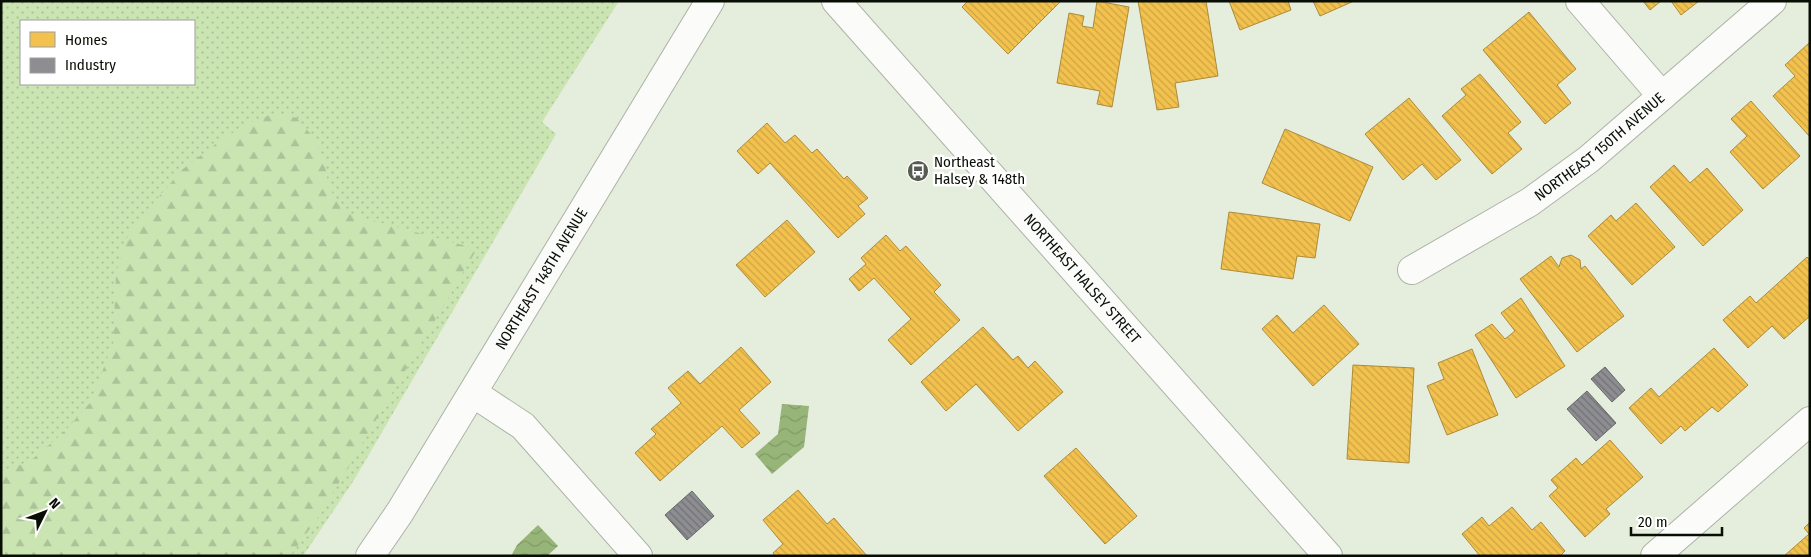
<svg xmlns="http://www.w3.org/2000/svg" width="1811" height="557" viewBox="0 0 1811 557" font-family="'Fira Sans Condensed',sans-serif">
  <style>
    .grass { fill: url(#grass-dots); fill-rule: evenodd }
    .forest { fill: url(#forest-firs) }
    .water { fill: url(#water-waves) }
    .homes { fill: url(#homes-back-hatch); stroke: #ac8b38 }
    .industry { fill: url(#industry-back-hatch); stroke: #656768 }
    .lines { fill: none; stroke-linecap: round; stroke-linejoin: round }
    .minor-casing { stroke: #acb3a6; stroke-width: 30 }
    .secondary-casing { stroke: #acb3a6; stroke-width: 30 }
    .minor { stroke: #fbfcfa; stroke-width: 28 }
    .secondary { stroke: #fbfcfa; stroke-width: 28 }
    .labels { text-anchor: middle; stroke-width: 5; stroke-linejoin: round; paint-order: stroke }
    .street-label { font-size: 15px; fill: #090e05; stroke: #fff }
    .poi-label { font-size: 15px; fill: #090e05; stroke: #fff; text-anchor: start }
  </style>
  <defs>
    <pattern id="grass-dots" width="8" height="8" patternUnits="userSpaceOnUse" patternTransform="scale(1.25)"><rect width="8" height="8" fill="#cae4b2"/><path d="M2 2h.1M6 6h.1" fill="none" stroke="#acc298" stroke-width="1.8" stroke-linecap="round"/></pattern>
    <pattern id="forest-firs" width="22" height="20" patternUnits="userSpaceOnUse" patternTransform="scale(1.25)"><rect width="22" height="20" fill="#cae4b2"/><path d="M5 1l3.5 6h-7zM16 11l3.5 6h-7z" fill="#acc298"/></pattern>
    <pattern id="water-waves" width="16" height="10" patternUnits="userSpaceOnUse" patternTransform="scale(1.25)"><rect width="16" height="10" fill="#97b578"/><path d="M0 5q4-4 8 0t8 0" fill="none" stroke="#819a66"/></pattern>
    <pattern id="homes-back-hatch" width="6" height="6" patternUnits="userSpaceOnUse" patternTransform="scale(1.25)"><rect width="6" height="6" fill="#f2c14e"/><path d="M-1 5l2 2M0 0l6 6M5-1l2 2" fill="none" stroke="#cea543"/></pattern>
    <pattern id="industry-back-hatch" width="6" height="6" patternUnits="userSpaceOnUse" patternTransform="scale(1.25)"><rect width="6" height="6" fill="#8d8d92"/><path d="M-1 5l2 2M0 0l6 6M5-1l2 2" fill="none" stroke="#717275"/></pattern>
  </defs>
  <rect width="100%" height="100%" fill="#e5eddd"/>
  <path class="grass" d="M1,1H619L542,122L556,134L354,480L303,556H1ZM21,21H194V84H21Z"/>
  <path class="forest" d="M275,113L297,118L315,139L324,160L329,188L346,213L477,249L320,515L290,556H1V471L29,462L63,433L90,403L113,344L116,274L124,242L148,209L183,169L221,140L249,123Z"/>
  <path class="water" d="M782,404L809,406L804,447L772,474L755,454L778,434Z
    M538,525L558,546L547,556H511L517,545Z"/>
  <path class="homes" d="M968,1H1061L1008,54L962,7Z
    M1097,1L1129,7L1112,107L1097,104L1100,91L1057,83L1069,13L1084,16L1082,26L1093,28Z
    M1138,1H1206L1218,76L1175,83L1179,107L1157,110Z
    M1229,1H1288L1291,10L1240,30Z
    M1313,1H1354L1320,16Z
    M1643,1H1661L1650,10Z
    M1671,1H1699L1681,15Z
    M1529,12L1576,69L1557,85L1571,103L1545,124L1483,50Z
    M1809,43L1810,45V137L1773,96L1795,76L1785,65Z
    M1480,74L1521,122L1508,133L1522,149L1492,174L1442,116L1466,95L1461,89Z
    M1409,98L1461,160L1436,180L1422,164L1403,180L1365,134Z
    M1751,101L1800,156L1763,189L1730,152L1747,136L1731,119Z
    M767,123L785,143L795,135L812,153L817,149L844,179L847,176L868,198L858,206L865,214L838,238L770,163L758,174L737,151Z
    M1285,129L1373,167L1350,221L1262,183Z
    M1674,165L1690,183L1707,168L1743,210L1703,246L1650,187Z
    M1636,203L1675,247L1632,285L1588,236L1611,215L1616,221Z
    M1229,212L1320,224L1315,258L1297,256L1293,279L1221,269Z
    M787,220L815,252L765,297L736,265Z
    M886,235L900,251L906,246L941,285L934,292L960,320L911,365L888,340L911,319L874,278L859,291L849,279L866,264L861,258Z
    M1571,255L1580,260L1581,269L1585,266L1624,316L1577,352L1520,279L1551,256L1559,267L1562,258Z
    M1807,257L1810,260V316L1784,339L1772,326L1748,348L1723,320L1750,296L1756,303Z
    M1521,298L1565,366L1516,398L1475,335L1492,324L1505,339L1515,331L1501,313Z
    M1324,305L1359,344L1313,386L1262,329L1277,315L1293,333Z
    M983,327L1013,360L1018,356L1028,368L1035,361L1063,392L1018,431L976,384L946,411L921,382Z
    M741,347L771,382L739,410L760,433L742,448L722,426L660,481L635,453L656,434L651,429L681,403L668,388L688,371L700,384Z
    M1714,348L1748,385L1718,412L1712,407L1685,431L1681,426L1661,444L1629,408L1651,388L1659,397Z
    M1472,349L1498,415L1447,435L1427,386L1444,379L1438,363Z
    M1353,365L1414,368L1409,463L1347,459Z
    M1610,440L1643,477L1606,509L1610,514L1585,537L1549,496L1558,488L1551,480L1576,458L1582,465Z
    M1076,448L1137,516L1105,544L1044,476Z
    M798,490L827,524L834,518L867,556H775L773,553L783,544L763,520Z
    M1512,507L1532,530L1541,522L1565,551L1560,556H1480L1462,534L1482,517L1489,526Z
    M1810,522V556H1784L1809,534L1804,528Z"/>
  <path class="industry" d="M1605,367L1625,390L1612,402L1591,379Z
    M1587,391L1616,423L1596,441L1567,409Z
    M692,491L714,516L687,540L665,515Z"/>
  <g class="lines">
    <g class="minor-casing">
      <g id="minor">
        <path d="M1580,1L1662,96"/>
        <path id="s1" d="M1412,270L1530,202L1589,159L1772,1"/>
        <path d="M473,393L523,426L638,556"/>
        <path d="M1655,556L1810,421"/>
      </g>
    </g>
    <g class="secondary-casing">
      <g id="secondary">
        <path id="s2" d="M836,1L1328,556"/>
        <path id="s3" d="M370,556L400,512L710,1"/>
      </g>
    </g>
    <use href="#minor" class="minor"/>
    <use href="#secondary" class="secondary"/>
  </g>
  <defs>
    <g id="bus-disc" transform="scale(1.125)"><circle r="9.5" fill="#565c51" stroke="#fff"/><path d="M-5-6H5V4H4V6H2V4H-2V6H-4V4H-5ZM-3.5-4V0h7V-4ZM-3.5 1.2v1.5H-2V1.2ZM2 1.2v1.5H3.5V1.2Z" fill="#fff"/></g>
  </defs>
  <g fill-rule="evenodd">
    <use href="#bus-disc" x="918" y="171"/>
  </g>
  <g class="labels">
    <g class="street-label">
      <text dy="5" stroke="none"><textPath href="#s1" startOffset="225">NORTHEAST 150TH AVENUE</textPath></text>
      <text dy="5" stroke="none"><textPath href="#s3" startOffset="326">NORTHEAST 148TH AVENUE</textPath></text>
      <text dy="5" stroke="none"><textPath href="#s2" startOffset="371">NORTHEAST HALSEY STREET</textPath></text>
    </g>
    <g class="poi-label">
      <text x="934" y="167">Northeast<tspan x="934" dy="17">Halsey &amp; 148th</tspan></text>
    </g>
  </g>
  <rect width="1811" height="557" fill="none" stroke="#090e05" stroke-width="5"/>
  <rect x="20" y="20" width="175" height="65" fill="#ffffff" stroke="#9d9f9b"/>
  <rect x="30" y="32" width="25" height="15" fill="#f2c14e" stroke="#9d9f9b"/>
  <text x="65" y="45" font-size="15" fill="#090e05">Homes</text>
  <rect x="30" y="58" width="25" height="15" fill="#8d8d92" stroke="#9d9f9b"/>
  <text x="65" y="70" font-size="15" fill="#090e05">Industry</text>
  <g transform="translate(45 512) rotate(48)" stroke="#ffffff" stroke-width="4" paint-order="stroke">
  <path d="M0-4L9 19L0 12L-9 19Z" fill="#090e05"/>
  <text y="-8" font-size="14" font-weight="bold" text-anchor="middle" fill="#090e05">N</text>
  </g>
  <path d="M1631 527v8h91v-8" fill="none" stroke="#090e05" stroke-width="2.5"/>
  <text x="1638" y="527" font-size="15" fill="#090e05" stroke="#ffffff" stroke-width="4" paint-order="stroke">20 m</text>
</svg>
